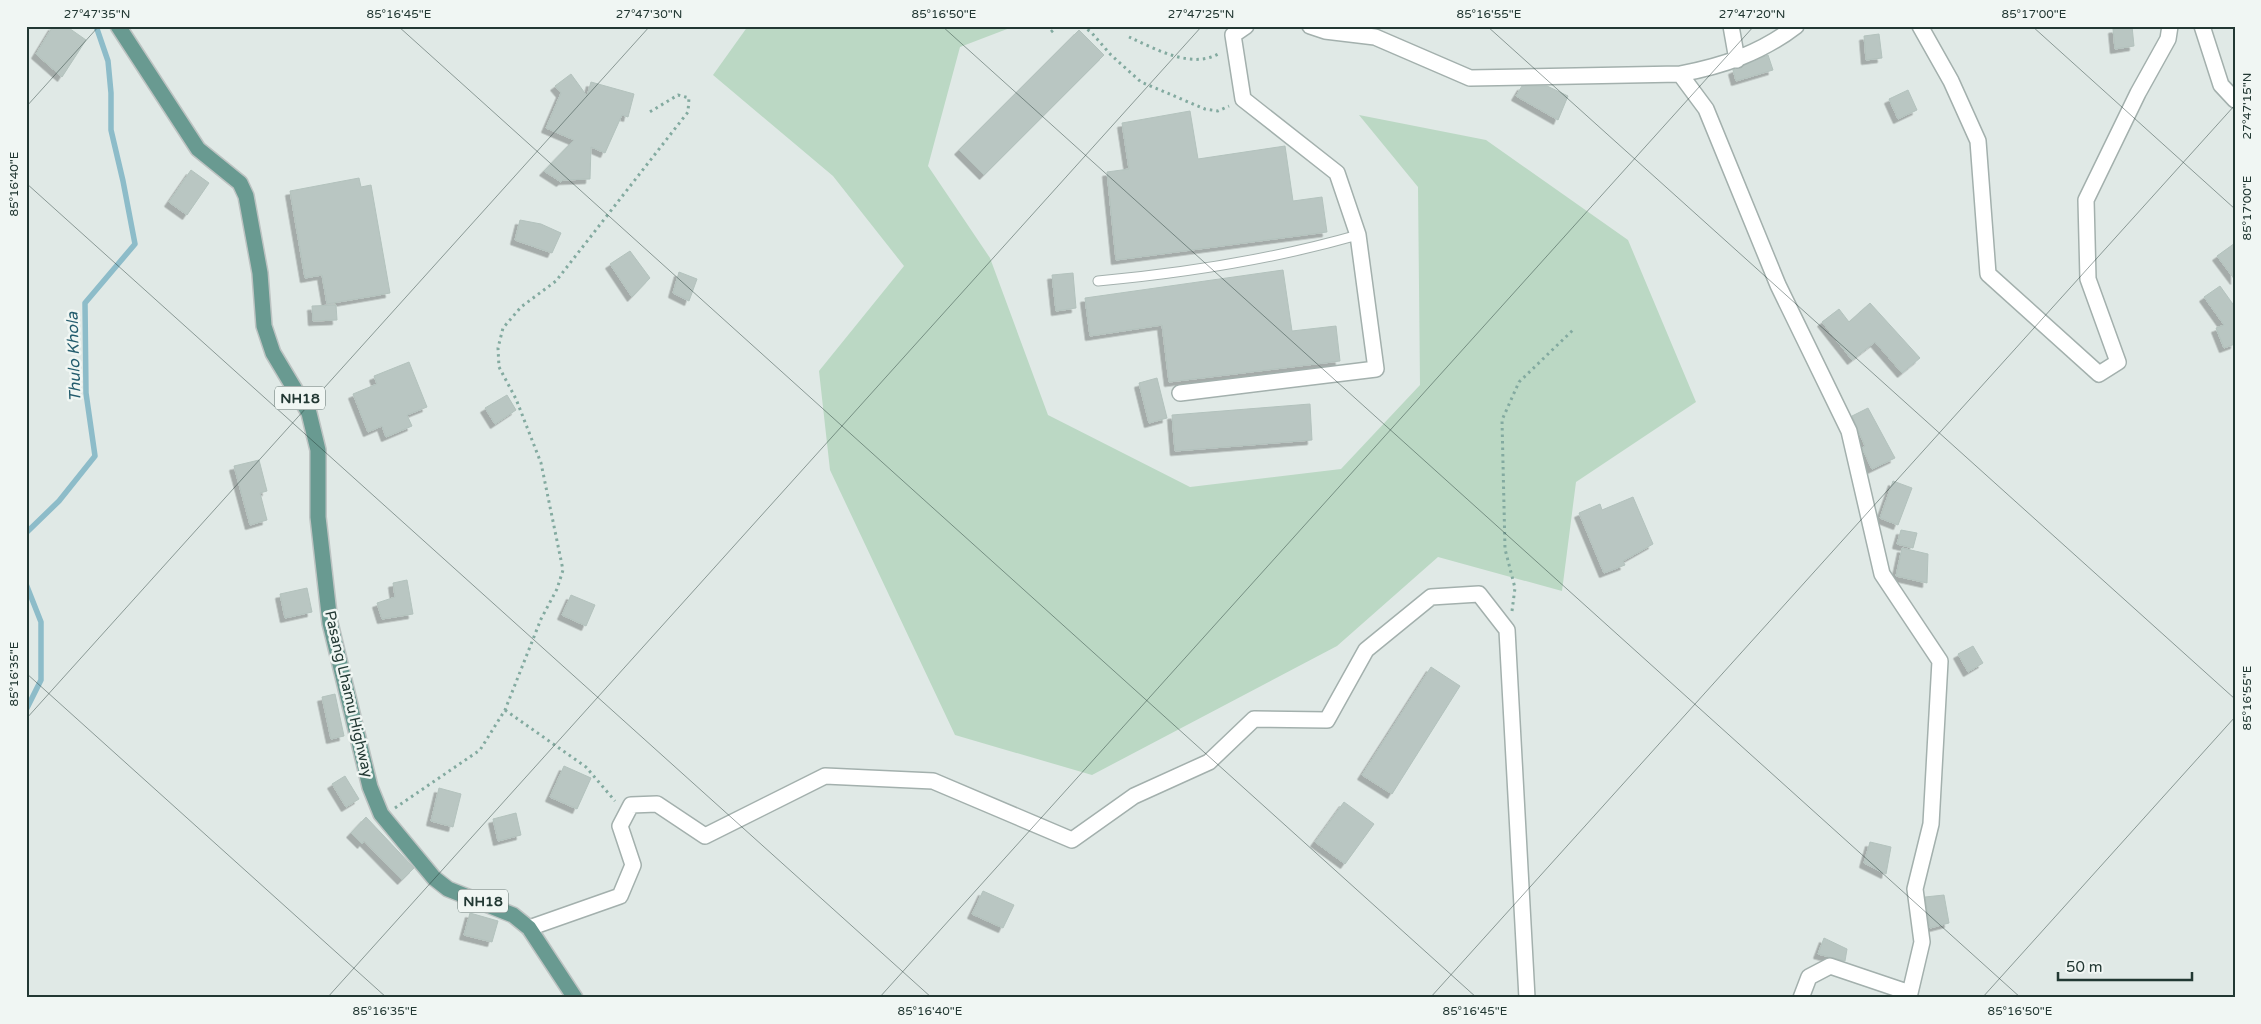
<svg xmlns="http://www.w3.org/2000/svg" width="2261" height="1024" viewBox="0 0 2261 1024" font-family="'Varela Round',sans-serif">
  <style>
    .green { fill: #bbd8c4 }
    .lines { fill: none; stroke-linecap: round; stroke-linejoin: round }
    .stream { stroke: #8dbcc9; stroke-width: 5.5 }
    .building { fill: #b9c6c2; stroke: #b3c2bd; filter: url(#shadow) }
    .lane-casing { stroke: #a3b0ad; stroke-width: 11 }
    .street-casing { stroke: #a3b0ad; stroke-width: 18 }
    .primary-casing { stroke: #bdc3c2; stroke-width: 18 }
    .path { stroke: #83aaa0; stroke-width: 3; stroke-dasharray: 2.5 4; stroke-linecap: butt }
    .lane { stroke: #fff; stroke-width: 9 }
    .street { stroke: #fff; stroke-width: 15 }
    .primary { stroke: #699a91; stroke-width: 15 }
    .ticks { fill: none; stroke: #223833; stroke-width: 1; stroke-opacity: 0.45 }
    .labels { text-anchor: middle; stroke-width: 5; stroke-linejoin: round; paint-order: stroke }
    .shield { fill: #f0f6f3; stroke: #60716d; stroke-width: 1 }
    .shield-label { font-size: 14px; font-weight: bold; fill: #223833 }
    .street-label { font-size: 15px; fill: #223833; stroke: #f0f6f3 }
    .water-label { font-size: 16px; font-style: italic; fill: #235c6d; stroke: #f0f6f3 }
    .neatline { fill: none; stroke: #223833; stroke-width: 2 }
    .ticks-label { font-size: 12px; text-anchor: middle; fill: #223833 }
  </style>
  <defs>
    <filter id="shadow"><feDropShadow dx="-4.5" dy="4.5" stdDeviation="0" flood-color="#0004"/></filter>
  </defs>
  <rect width="100%" height="100%" fill="#e0e9e6"/>
  <path class="green" d="M748,26H1015L960,47L928,166L990,258L1048,415L1190,487L1341,469L1420,385L1418,187L1359,115L1486,140L1628,240L1696,402L1576,482L1562,591L1438,557L1337,646L1092,775L955,735L830,470L819,371L904,266L833,176L713,75Z"/>
  <g class="lines">
    <path class="stream" d="M26,533L59,501L95,456L86,393L85,303L135,244L123,181L111,130V93L108,61L96,26
      M26,584L41,622V680L26,710"/>
  </g>
  <path class="building" d="M53,26H66L86,40L62,77L36,54Z
    M2132,26L2134,46L2115,49L2113,29Z
    M1079,30L1104,55L984,175L959,150Z
    M1879,34L1882,58L1866,60L1864,36Z
    M1768,55L1773,70L1736,81L1733,70Z
    M571,74L587,96L591,82L634,94L628,117L622,115L605,153L591,147L590,179L563,180L561,182L544,171L574,140L546,128L561,93L555,86Z
    M1522,86H1547L1568,96L1558,120L1516,96Z
    M1908,90L1917,110L1898,119L1889,99Z
    M1190,111L1198,159L1285,146L1293,201L1322,197L1327,232L1116,260L1107,172L1129,169L1122,123Z
    M191,170L209,183L187,215L169,202Z
    M359,178L361,187L371,185L390,293L327,304L322,275L305,278L290,191Z
    M520,220L541,224L561,233L552,253L515,240Z
    M2235,243V280L2217,256Z
    M630,251L650,278L632,297L610,264Z
    M1283,270L1292,331L1336,326L1340,361L1169,382L1162,325L1090,336L1085,298Z
    M679,272L697,279L689,301L673,293Z
    M1073,273L1076,308L1056,311L1052,275Z
    M2220,286L2235,307V344L2224,348L2216,328L2224,325L2204,297Z
    M1870,303L1920,358L1902,373L1875,342L1852,360L1822,322L1839,309L1849,322Z
    M336,305L337,320L313,321L312,306Z
    M409,362L427,407L407,415L412,426L386,437L382,426L368,432L353,394L377,384L374,376Z
    M1157,378L1167,418L1149,423L1139,383Z
    M507,395L516,410L495,424L485,408Z
    M1310,404L1312,440L1175,451L1172,415Z
    M1868,408L1895,458L1872,469L1862,448L1865,446L1852,416Z
    M259,460L267,491L260,493L267,520L250,525L234,466Z
    M1893,481L1912,488L1898,525L1880,518Z
    M1633,497L1653,544L1623,561L1625,565L1604,573L1579,513L1600,504L1602,510Z
    M1901,530L1917,533L1913,548L1897,544Z
    M1902,548L1928,554L1927,583L1896,576Z
    M407,580L413,614L382,619L377,603L395,597L393,583Z
    M307,588L312,612L285,618L280,594Z
    M571,595L595,605L586,626L562,615Z
    M1973,646L1983,663L1968,672L1958,654Z
    M1431,667L1460,686L1392,794L1362,775Z
    M335,694L344,736L331,739L322,697Z
    M564,766L591,778L577,809L550,797Z
    M345,776L359,799L346,807L332,784Z
    M439,788L461,794L453,827L431,821Z
    M1344,802L1374,824L1345,864L1315,842Z
    M516,813L521,835L498,841L493,819Z
    M366,817L414,868L402,880L364,841L362,844L351,833Z
    M1870,842L1891,847L1886,874L1864,863Z
    M983,891L1014,905L1003,928L972,914Z
    M1944,895L1949,923L1930,928L1925,897Z
    M470,913L498,921L492,942L464,935Z
    M1824,938L1847,949L1845,961L1818,954Z"/>
  <g class="lines">
    <g class="lane-casing">
      <path id="lane" d="M1098,281C1185,273 1274,259 1358,235"/>
    </g>
    <g class="street-casing">
      <path id="street" d="M1310,26L1325,31L1375,37L1470,78L1680,74L1706,109L1778,285L1849,431L1882,574L1940,661L1931,824L1915,889L1922,942L1910,993
        M1731,26L1737,60
        M1920,26L1951,81L1978,141L1988,274L2099,374L2118,362L2088,279L2086,200L2138,93L2168,39L2170,26
        M2202,26L2221,85L2235,100
        M1680,74C1723,66 1761,53 1796,26
        M1180,393L1376,369L1358,235L1337,173L1243,99L1233,35L1246,26
        M529,928L620,896L633,865L620,826L631,805L657,804L705,836L825,776L933,781L1072,840L1134,796L1209,762L1254,719L1327,720L1366,650L1431,597L1479,594L1507,630L1527,998
        M1801,998L1809,977L1830,966L1910,993L1909,998"/>
    </g>
    <g class="primary-casing">
      <path id="primary" d="M118,26L198,149L240,183L246,196L260,273L264,326L273,353L309,413L318,450V517L330,623L370,787L381,814L434,878L448,889L513,915L529,928L575,998"/>
    </g>
    <path class="path" d="M1082,26L1091,32L1111,55L1141,82L1205,109L1218,111L1229,106
      M1672,26V30
      M1051,32L1058,26
      M1129,37C1156,49 1192,70 1220,53
      M1512,611L1515,588L1505,549L1502,420L1519,382L1573,330
      M505,710L586,767L615,801
      M395,808L480,750L505,710L541,619L557,589L563,570L541,463L516,399L499,367L498,348L503,328L521,307L556,281L688,112L689,98L678,95L648,113"/>
    <use href="#lane" class="lane"/>
    <use href="#street" class="street"/>
    <use href="#primary" class="primary"/>
  </g>
  <path class="ticks" d="M398,26L1477,998M942,26L2021,998M1487,26L2235,699M2032,26L2235,209M26,107L99,26M26,183L932,998M26,673L387,998M26,719L650,26M327,998L1202,26M879,998L1754,26M1430,998L2235,105M1982,998L2235,717"/>
  <g class="labels">
    <g class="shield">
      <rect x="275" y="386.5" width="50" height="23" rx="4"/>
      <rect x="458" y="889.5" width="50" height="23" rx="4"/>
    </g>
    <g class="shield-label">
      <text x="300" y="403">NH18</text>
      <text x="483" y="906">NH18</text>
    </g>
    <g class="street-label">
      <text transform="translate(349 694) rotate(77)" y="5">Pasang Lhamu Highway</text>
    </g>
    <g class="water-label">
      <text transform="translate(73 357) rotate(-92)" y="6">Thulo Khola</text>
    </g>
  </g>
  <rect width="2261" height="1024" fill="none" stroke="#f0f6f3" stroke-width="55"/>
  <path d="M2058 972v8h134v-8" fill="none" stroke="#223833" stroke-width="2.5"/>
  <text x="2066" y="972" font-size="15" fill="#223833" stroke="#f0f6f3" stroke-width="4" paint-order="stroke">50 m</text>
  <rect x="28" y="28" width="2206" height="968" class="neatline"/>
  <g class="ticks-label">
    <text x="97" y="18">27°47'35"N</text>
    <text x="399" y="18">85°16'45"E</text>
    <text x="649" y="18">27°47'30"N</text>
    <text x="944" y="18">85°16'50"E</text>
    <text x="1201" y="18">27°47'25"N</text>
    <text x="1489" y="18">85°16'55"E</text>
    <text x="1752" y="18">27°47'20"N</text>
    <text x="2034" y="18">85°17'00"E</text>
    <text transform="translate(2247 106) rotate(-90)" y="4">27°47'15"N</text>
    <text transform="translate(14 184) rotate(-90)" y="4">85°16'40"E</text>
    <text transform="translate(2247 208) rotate(-90)" y="4">85°17'00"E</text>
    <text transform="translate(14 674) rotate(-90)" y="4">85°16'35"E</text>
    <text transform="translate(2247 698) rotate(-90)" y="4">85°16'55"E</text>
    <text x="385" y="1015">85°16'35"E</text>
    <text x="930" y="1015">85°16'40"E</text>
    <text x="1475" y="1015">85°16'45"E</text>
    <text x="2020" y="1015">85°16'50"E</text>
  </g>
</svg>
